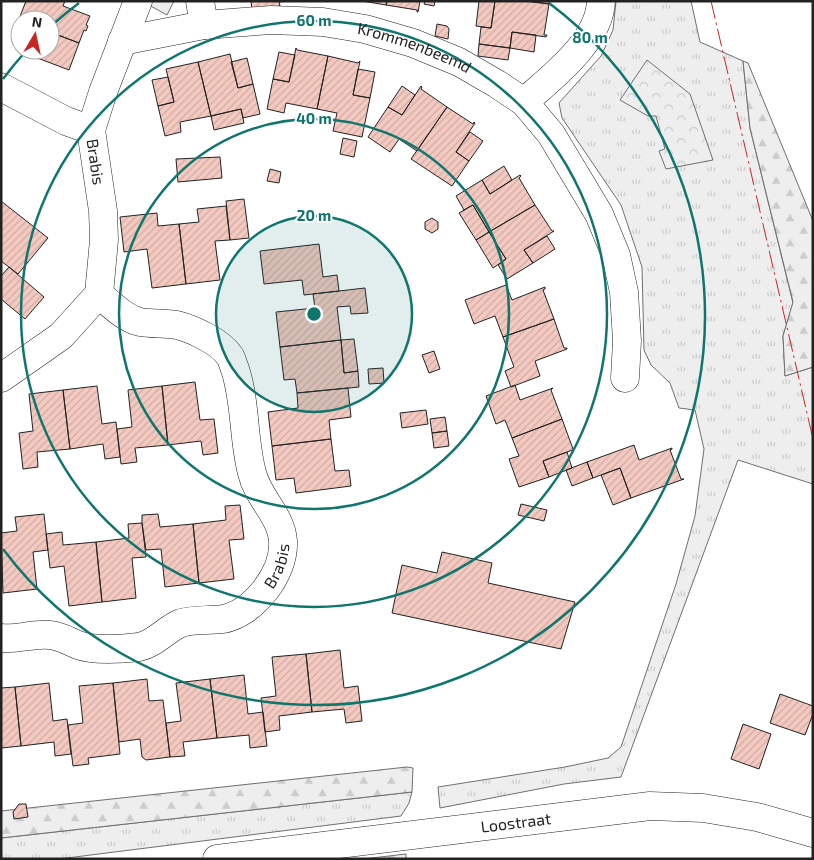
<svg xmlns="http://www.w3.org/2000/svg" width="814" height="860" viewBox="0 0 814 860" font-family="'Exo 2',sans-serif">
  <style>
    .grass { fill: url(#grass-tufts); stroke: #6f6f6f }
    .forest { fill: url(#forest-firs); stroke: #6f6f6f }
    .park { fill: url(#park-crowns); stroke: #6f6f6f }
    .parking { fill: #ededed; stroke: #6f6f6f }
    .building { fill: url(#building-hatch); stroke: #222 }
    .lines { fill: none; stroke-linecap: round; stroke-linejoin: round }
    .minor-casing { stroke: #222; stroke-width: 29 }
    .minor { stroke: #fff; stroke-width: 28 }
    .power { stroke: #c62828; stroke-width: 1; stroke-dasharray: 18 4 2.5 4; stroke-linecap: butt }
    .ring { fill: none; stroke: #0f766e; stroke-width: 2.5 }
    .labels { text-anchor: middle; stroke-width: 4; stroke-linejoin: round; paint-order: stroke }
    .street-label { font-size: 16px; fill: #222; stroke: #fff }
    .centre { fill: #0f766e; stroke: #fff; stroke-width: 2.5 }
    .ring-label { font-size: 15px; text-anchor: middle; font-weight: bold; fill: #0f766e; stroke: #fff; stroke-width: 4; stroke-linejoin: round; paint-order: stroke }
  </style>
  <defs>
    <pattern id="grass-tufts" width="24" height="20" patternUnits="userSpaceOnUse" patternTransform="scale(1.25)"><rect width="24" height="20" fill="#eee"/><path d="M3 7l-1-3M5 7V3M7 7l1-3M15 17l-1-3M17 17v-4M19 17l1-3" fill="none" stroke="#ccc"/></pattern>
    <pattern id="forest-firs" width="22" height="20" patternUnits="userSpaceOnUse" patternTransform="scale(1.25)"><rect width="22" height="20" fill="#eee"/><path d="M5 1l3.5 6h-7zM16 11l3.5 6h-7z" fill="#ccc"/></pattern>
    <pattern id="park-crowns" width="20" height="18" patternUnits="userSpaceOnUse" patternTransform="scale(1.25)"><rect width="20" height="18" fill="#eee"/><path d="M2 6a3 3 0 1 1 6 0M12 15a3 3 0 1 1 6 0" fill="none" stroke="#ccc"/></pattern>
    <pattern id="building-hatch" width="6" height="6" patternUnits="userSpaceOnUse" patternTransform="scale(1.25)"><rect width="6" height="6" fill="#f3c9c0"/><path d="M-1 1l2-2M0 6l6-6M5 7l2-2" fill="none" stroke="#d0aca5"/></pattern>
  </defs>
  <rect width="100%" height="100%" fill="#fff"/>
  <path class="grass" d="M616,1H691L700,42L743,61L750,128L793,303L783,336L785,376L813,367V484L738,460L621,777L564,784L440,808L438,787L565,767L608,758L621,747L676,584L695,516L704,449L695,410L679,408L670,383L651,365L644,350L642,267L621,205L562,118L559,103L601,56L613,30Z
    M412,792L409,803L401,816L59,859H1V838Z"/>
  <path class="forest" d="M743,61L748,63L813,221V367L785,376L783,336L793,302L750,128Z
    M407,767L413,768L412,792L1,838V811Z
    M406,854V859H363Z"/>
  <path class="park" d="M647,60L690,94L713,160L666,169L659,151L665,149L656,116H648L620,100Z"/>
  <path class="parking" d="M148,1H174L167,15L147,4Z"/>
  <path class="building" d="M26,1H65L63,6L90,16L86,25L88,26L86,31L84,30L79,43L50,32V20L19,19Z
    M251,1H289L279,2L280,6L252,10Z
    M362,1H387L386,5Z
    M387,1H420L418,12H417V10L386,5Z
    M425,1H435L434,6L424,4Z
    M479,1H495L491,28L476,26Z
    M495,1H526L549,4L544,35H547L546,37L512,32L510,48L479,44L481,27L491,28Z
    M526,1H549V4Z
    M437,24L447,26L449,29L448,39L435,36Z
    M50,32L79,43L69,70L27,54L29,50H50Z
    M512,32L536,35L534,52L510,48Z
    M479,44L510,48L508,60L478,56Z
    M296,48L297,50L328,56L317,109L286,103L284,113L267,109L273,79L289,82Z
    M279,52L295,55L289,82L273,79Z
    M230,54L238,88L253,84L260,114L243,118L241,109L211,116L198,62Z
    M328,56L358,63L360,61L353,95L370,98L362,137L333,131L337,113L317,109Z
    M247,58L253,84L238,88L231,62Z
    M198,62L211,116L180,122L181,132L165,136L158,106L174,102L166,69Z
    M358,69L375,72L370,98L353,95Z
    M168,77L174,102L158,106L152,80Z
    M402,86L415,95L402,115L388,107Z
    M421,86L422,87L421,89L447,107L417,151L399,139L390,152L368,137L388,107L402,115Z
    M447,107L473,124L474,122L475,123L456,152L469,161L452,186L411,159Z
    M241,109L244,123L214,130L211,116Z
    M470,132L483,141L469,161L456,152Z
    M343,138L357,141L354,157L340,154Z
    M220,157L222,178L178,182L176,159Z
    M504,166L512,180L490,194L482,180Z
    M270,169L281,172L279,183L267,181Z
    M520,175L521,176L519,178L535,205L489,232L473,205L464,210L456,196L482,180L490,194Z
    M244,199L249,238L230,240L226,201Z
    M1,201L48,238L18,274L1,261Z
    M473,205L489,232L476,240L459,213Z
    M535,205L552,231H554L524,250L533,263L507,279L498,265L506,259L489,232Z
    M226,206L230,240L215,241L220,280L186,284L179,224L199,222L197,209Z
    M157,213L158,226L179,224L186,284L152,288L147,249L124,252L120,217Z
    M432,218L438,222V229L432,233L425,229V222Z
    M489,232L506,259L493,268L476,240Z
    M547,236L555,249L533,263L524,250Z
    M319,244L323,277L337,275L339,291L304,295L302,280L264,284L260,251Z
    M9,267L44,297L25,319L1,299V276Z
    M506,285L512,300L545,287V289L543,290L554,319L503,337L495,316L474,324L465,300Z
    M365,288L368,313L351,314L350,306L337,307L341,340L280,347L276,312L315,308L313,294Z
    M554,319L564,348H567V349L535,361L540,376L511,387L505,371L514,367L503,337Z
    M354,339L358,371L344,373L341,340Z
    M341,340L344,373L358,371L359,387L297,393L295,379L284,380L280,347Z
    M434,351L440,369L429,373L422,355Z
    M383,368L384,383L369,384L368,369Z
    M195,382L200,420L214,419L218,453L203,455L201,441L168,445L162,386Z
    M515,385L520,400L553,388L551,390L562,419L512,438L505,420L496,424L486,396Z
    M97,386L102,424L116,422L120,457L105,459L103,444L70,449L63,390Z
    M162,386L168,445L135,448L137,462L121,464L117,429L132,427L128,390Z
    M348,388L351,417L329,420L331,439L272,446L268,412L298,408L297,393Z
    M63,390L70,449L37,452L38,467L23,469L19,433L33,431L29,394Z
    M426,410L428,424L402,428L400,413Z
    M445,417L447,431L432,433L430,419Z
    M562,419L573,449H575L543,461L549,477L519,487L509,459L519,456L512,438Z
    M447,431L449,446L434,448L432,433Z
    M331,439L335,471L349,470L351,486L296,493L294,478L276,480L272,446Z
    M634,445L639,460L672,448V449L670,450L681,479H684L631,498L620,468L593,478L587,462Z
    M567,452L572,468L549,477L543,461Z
    M587,462L593,478L572,486L566,470Z
    M620,468L631,498L613,505L601,475Z
    M521,504L547,510L544,521L518,515Z
    M240,505L244,539L229,540L234,579L199,583L193,524L226,520L225,506Z
    M44,514L48,550L33,552L37,589L3,593L1,533L17,531L15,517Z
    M158,514L160,527L193,524L199,583L165,587L161,549L146,550L142,523V515Z
    M142,523L146,557L132,558L136,598L102,602L96,542L129,538L128,524Z
    M62,532L63,545L96,542L102,602L69,606L64,566L50,568L46,534Z
    M442,552L492,563L488,583L575,602L561,649L392,613L402,565L437,573Z
    M340,650L344,688L358,686L362,721L346,723L344,709L312,712L306,654Z
    M306,654L312,712L279,716L280,730L265,732L261,698L276,696L272,657Z
    M244,675L248,714L263,712L267,746L250,748L249,735L217,738L210,679Z
    M147,679L149,701L163,700L170,757L146,760L142,757L140,739L119,742L113,683Z
    M210,679L217,738L183,742L185,756L170,757L166,723L181,721L176,683Z
    M49,683L53,721L67,719L71,754L55,756L54,742L21,746L15,687Z
    M113,683L120,754L88,758L89,764L73,766L68,725L83,723L79,686Z
    M15,687L21,746L1,748V688Z
    M780,694L813,706V714L805,735L770,723Z
    M743,724L771,734L759,769L731,759Z
    M19,804H26L28,817L14,819L13,812Z"/>
  <g class="lines">
    <g class="minor-casing">
      <g id="minor">
        <path d="M200,1L204,25"/>
        <path id="s1" d="M122,41L204,25L271,20L323,22L365,29L413,43L459,62L497,84L524,102L551,134L599,214L616,255L624,292L627,341L625,378"/>
        <path id="s2" d="M1,87L66,121L91,130L103,211L104,240L99,294L61,336L1,378"/>
        <path d="M524,102C552,77 600,41 601,1"/>
        <path d="M91,130L103,92L138,1"/>
        <path id="s3" d="M1,638C17,640 34,633 50,635C61,636 68,641 78,645C93,651 123,649 139,647C155,644 166,629 181,623C194,619 209,621 223,619C254,613 285,573 283,541C281,515 258,498 252,473C243,439 246,403 235,369C233,365 232,358 229,355C220,342 193,329 177,325C165,323 152,324 140,322C124,318 111,304 99,294"/>
        <path id="s4" d="M217,859L650,806L703,808L757,817L813,833"/>
      </g>
    </g>
    <use href="#minor" class="minor"/>
    <path class="power" d="M711,1L813,439"/>
  </g>
  <circle cx="314" cy="314" r="98" fill="#0f766e" fill-opacity=".12"/>
  <g class="ring">
    <circle cx="314" cy="314" r="98"/>
    <circle cx="314" cy="314" r="195"/>
    <circle cx="314" cy="314" r="293"/>
    <path d="M3 79A390 390 0 0 1 26 51M51 26A390 390 0 0 1 79 3M549 3A390 390 0 1 1 3 549"/>
  </g>
  <g class="labels">
    <g class="street-label">
      <text dy="6" stroke="none"><textPath href="#s1" startOffset="298">Krommenbeemd</textPath></text>
      <text dy="6" stroke="none"><textPath href="#s2" startOffset="132">Brabis</textPath></text>
      <text dy="6" stroke="none"><textPath href="#s3" startOffset="311">Brabis</textPath></text>
      <text dy="6" stroke="none"><textPath href="#s4" startOffset="301">Loostraat</textPath></text>
    </g>
  </g>
  <circle cx="314" cy="314" r="8" class="centre"/>
  <g class="ring-label">
    <text x="314" y="26">60 m</text>
    <text x="590" y="43">80 m</text>
    <text x="314" y="124">40 m</text>
    <text x="314" y="221">20 m</text>
  </g>
  <rect width="814" height="860" fill="none" stroke="#222222" stroke-width="5"/>
  <g transform="translate(35 35) rotate(9)"><circle r="24" fill="#ffffff" stroke="#a7a7a7"/>
  <path d="M0-4L9 19L0 12L-9 19Z" fill="#c62828"/>
  <text y="-8" font-size="14" font-weight="bold" text-anchor="middle" fill="#222222">N</text>
  </g>
</svg>
